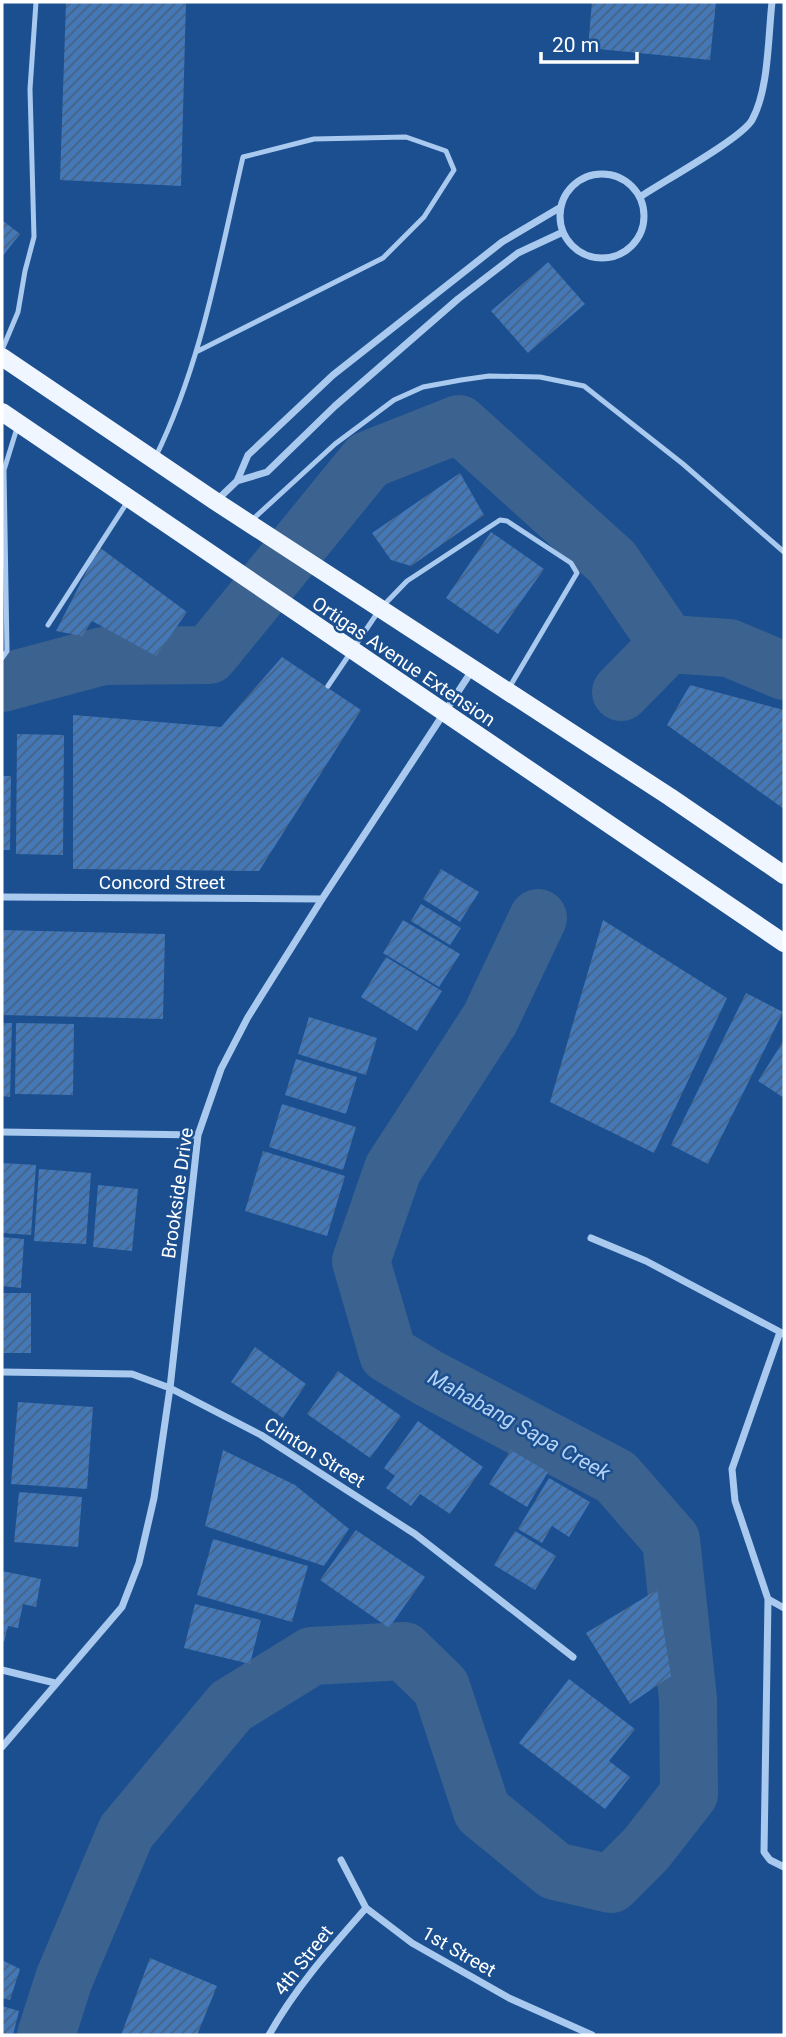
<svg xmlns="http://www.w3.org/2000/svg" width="786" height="2037" viewBox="0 0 786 2037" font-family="Roboto,sans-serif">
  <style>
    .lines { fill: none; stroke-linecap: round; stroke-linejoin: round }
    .river { stroke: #3c6290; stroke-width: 58 }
    .building { fill: url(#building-hatch) }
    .service { stroke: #a9c9ee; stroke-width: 5 }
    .minor { stroke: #a9c9ee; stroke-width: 7 }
    .primary { stroke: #f0f6ff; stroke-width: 18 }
    .labels { text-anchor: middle; stroke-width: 5; stroke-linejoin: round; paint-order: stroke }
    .street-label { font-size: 19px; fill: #fff; stroke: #1b4f8f }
    .water-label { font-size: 21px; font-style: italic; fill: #b5d3f5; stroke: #1b4f8f }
  </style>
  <defs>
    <pattern id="building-hatch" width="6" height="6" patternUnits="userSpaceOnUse" patternTransform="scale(1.75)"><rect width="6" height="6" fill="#4478b7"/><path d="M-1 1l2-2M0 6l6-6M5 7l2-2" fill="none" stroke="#486282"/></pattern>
  </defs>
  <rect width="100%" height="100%" fill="#1b4f8f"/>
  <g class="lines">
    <path class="river" d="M2,683L103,656L209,655L368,460L459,424L612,562L668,644
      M621,692L668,644L729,648L784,671
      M46,2035L64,1979L126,1832L231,1706L312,1656L404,1651L441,1687L482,1811L555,1871L611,1884L646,1849L689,1794L688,1699L671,1540L616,1477L430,1379L388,1354L361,1261L393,1169L490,1019L538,918"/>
  </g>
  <path class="building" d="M66,2H186L181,186L60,180Z
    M592,2H716L710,60L588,48Z
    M2,220L20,234L2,257Z
    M548,262L585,304L528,353L491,311Z
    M460,473L484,515L411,566L391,560L372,533Z
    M491,532L544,569L498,634L446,598Z
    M99,547L187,612L156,656L92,621L82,636L56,631Z
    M282,657L361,710L259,871L73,869V715L221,727Z
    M690,685L784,710V809L667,725Z
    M17,734L64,735L63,855L16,854Z
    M2,776H11L10,850H2Z
    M441,869L479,892L460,922L423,899Z
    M421,904L461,928L450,945L411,921Z
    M403,920L460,954L439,987L383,953Z
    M603,920L727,998L654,1153L550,1102Z
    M2,930L165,934L163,1019L2,1015Z
    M386,957L442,991L417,1031L361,997Z
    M746,993L783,1012L708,1164L671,1145Z
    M309,1017L377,1038L366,1075L298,1054Z
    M2,1023H12L10,1097L2,1096Z
    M16,1023L74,1024L73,1095L15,1094Z
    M784,1040V1098L758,1081Z
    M296,1059L357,1077L346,1114L285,1095Z
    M282,1104L356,1127L343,1170L269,1147Z
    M263,1151L345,1176L327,1236L245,1211Z
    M2,1163L36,1165L31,1235L2,1233Z
    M39,1169L91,1173L86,1244L34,1241Z
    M98,1185L138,1189L132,1251L93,1247Z
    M2,1237L24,1239L21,1288L2,1286Z
    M2,1293H31V1353H2Z
    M255,1347L306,1384L283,1418L231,1382Z
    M338,1371L401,1416L370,1458L307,1414Z
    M18,1402L93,1407L87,1489L11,1484Z
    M418,1421L483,1467L450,1514L420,1494L411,1506L386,1488L395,1476L384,1468Z
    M223,1450L295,1485L349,1529L324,1566L205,1526Z
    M511,1450L548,1472L527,1507L489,1484Z
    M549,1478L590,1502L569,1537L552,1526L542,1543L518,1529Z
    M19,1492L82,1497L78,1547L14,1542Z
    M356,1530L425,1577L389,1628L320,1580Z
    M515,1531L556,1556L535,1590L494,1565Z
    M213,1539L308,1566L292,1622L197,1595Z
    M2,1571L41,1579L36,1607L23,1604L18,1628L8,1626L4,1642H2Z
    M657,1590L671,1676L630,1704L586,1633Z
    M195,1604L261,1620L250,1664L184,1648Z
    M569,1679L635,1729L609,1761L630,1777L605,1809L519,1743Z
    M150,1958L217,1986L197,2035H121Z
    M2,1960L20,1969L10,2000L2,1998Z
    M2,2006L19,2011L13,2035H2Z"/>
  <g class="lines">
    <path class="service" d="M2,350L18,312L25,271L34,237L30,89L36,2
      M155,458C202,363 219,259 243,157L314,139L406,137L446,151L454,170L424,217L383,258L198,351
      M252,520L335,444L394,400L423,387L461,380L489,376L540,377L584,386L683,464L784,552
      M48,625L128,501
      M2,658L7,651L4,470L17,428
      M328,686L380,609L407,581L500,520L507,521L571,563L577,573L509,688"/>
    <path class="minor" d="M560 216a42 42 0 1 1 84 0a42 42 0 1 1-84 0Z
      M640,197C662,182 741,139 752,120C769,89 768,37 772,2
      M237,481L267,472L335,406L458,299L518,253L563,232
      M216,501L237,481L248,455L333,375L502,242L561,207
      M2,897L322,899
      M2,1132L198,1135
      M591,1238L646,1261L784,1334
      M780,1332L732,1469L735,1501L768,1599L764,1852L770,1860L784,1867
      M2,1372L132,1374L170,1388L261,1435L415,1534L573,1657
      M768,1599L784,1608
      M2,1670L55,1683
      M2,1747L122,1607L139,1563L154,1498L170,1388L198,1135L221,1069L248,1017L322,899L473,669
      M341,1860L366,1908L412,1943L509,1998L592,2035
      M269,2035C295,1988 331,1948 366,1908"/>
    <path class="primary" d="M2,357L215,501L670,797L784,875
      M2,412L784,943"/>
  </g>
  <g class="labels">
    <g class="street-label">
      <text transform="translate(404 661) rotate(34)" y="7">Ortigas Avenue Extension</text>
      <text x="162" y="889">Concord Street</text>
      <text transform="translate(177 1193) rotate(-82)" y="7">Brookside Drive</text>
      <text transform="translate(315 1452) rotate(32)" y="7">Clinton Street</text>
      <text transform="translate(459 1951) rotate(30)" y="7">1st Street</text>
      <text transform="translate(303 1960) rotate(-52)" y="7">4th Street</text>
    </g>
    <g class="water-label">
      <text transform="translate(519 1425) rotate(29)" y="7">Mahabang Sapa Creek</text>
    </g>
  </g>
  <rect width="786" height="2037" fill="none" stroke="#ffffff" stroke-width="7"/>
  <path d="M541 52v10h96v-10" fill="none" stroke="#ffffff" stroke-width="3.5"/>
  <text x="552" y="52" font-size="21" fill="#ffffff" stroke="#1b4f8f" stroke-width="5" paint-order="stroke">20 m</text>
</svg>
